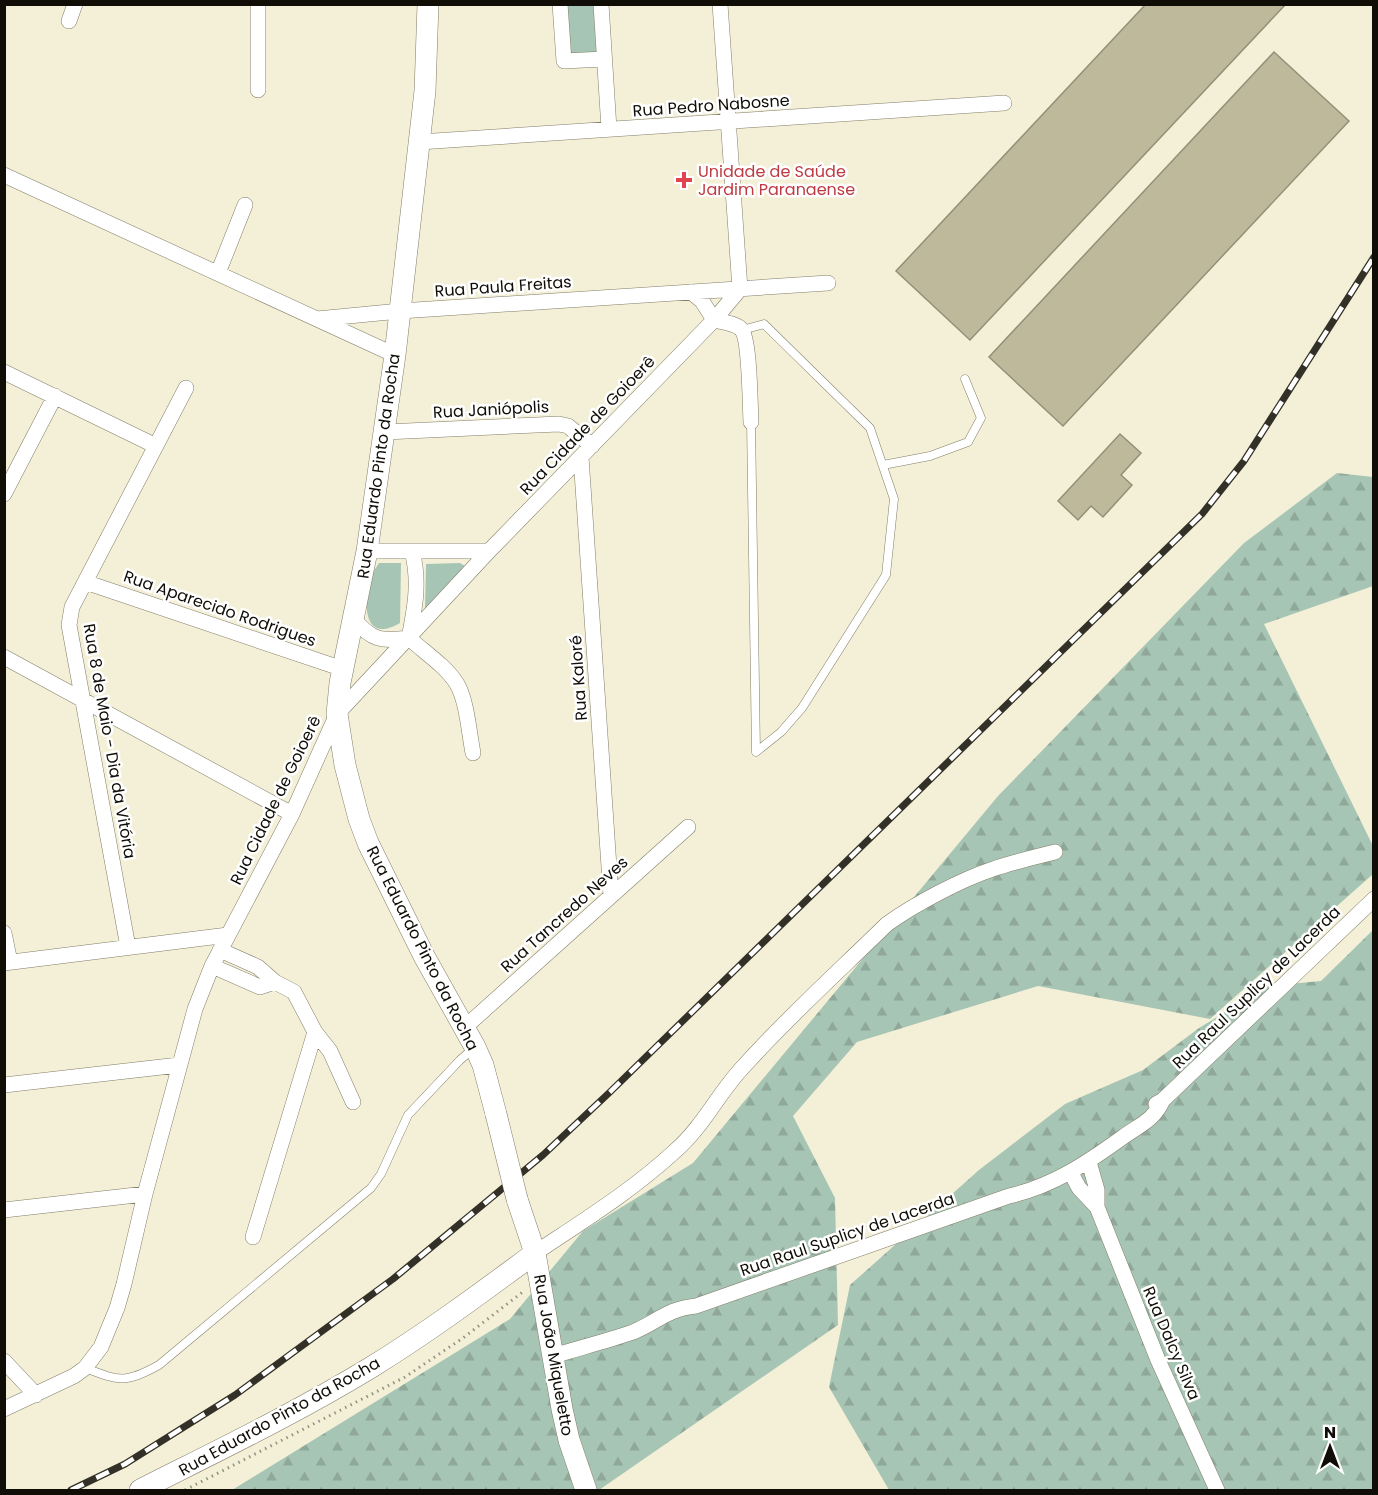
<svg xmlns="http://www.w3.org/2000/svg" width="1378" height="1495" viewBox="0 0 1378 1495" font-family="Poppins,sans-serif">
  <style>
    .green { fill: #a7c5b4 }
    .forest { fill: url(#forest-firs) }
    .building { fill: #beb99a; stroke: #93907a; stroke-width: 1.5 }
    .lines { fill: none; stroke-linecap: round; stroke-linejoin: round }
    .lane-casing { stroke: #827e69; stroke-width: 9 }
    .street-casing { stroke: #827e69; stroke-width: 16 }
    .secondary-casing { stroke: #827e69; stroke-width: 22 }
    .path { stroke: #969281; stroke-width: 3; stroke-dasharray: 1.5 4.5; stroke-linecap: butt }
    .lane { stroke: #fff; stroke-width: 8 }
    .street { stroke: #fff; stroke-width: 15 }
    .secondary { stroke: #fff; stroke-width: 21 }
    .rail-casing { stroke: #333127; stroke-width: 7 }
    .rail { stroke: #fff; stroke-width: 4.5; stroke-dasharray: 14; stroke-linecap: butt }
    .secondary-bridge-casing { stroke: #827e69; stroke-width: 22; stroke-linecap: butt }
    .secondary-bridge { stroke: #fff; stroke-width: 21 }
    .health-dot { fill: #e0444e; stroke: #fff; stroke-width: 2 }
    .labels { text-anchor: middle; stroke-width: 5; stroke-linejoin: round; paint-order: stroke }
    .street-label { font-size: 16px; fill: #0f0d06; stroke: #fff }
    .health-label { font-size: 16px; fill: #be3a42; stroke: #fff; text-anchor: start }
  </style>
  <defs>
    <pattern id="forest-firs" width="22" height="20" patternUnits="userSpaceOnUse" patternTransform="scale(1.5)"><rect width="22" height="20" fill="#a7c5b4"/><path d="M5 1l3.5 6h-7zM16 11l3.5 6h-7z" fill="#8fa899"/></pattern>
  </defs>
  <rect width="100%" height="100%" fill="#f4efd7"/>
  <path class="green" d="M567,5H594L598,55L571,57Z
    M379,563H401L400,623C364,644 363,605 370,580C371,574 376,568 379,563Z
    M460,563L465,566L428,605L427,611H425L426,564Z"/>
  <path class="forest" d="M1337,473L1373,477V586L1264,624L1373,846V874L1210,1019L1038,986L857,1042L793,1116L835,1198L838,1325L599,1490H232L510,1319L583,1231L693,1163L998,796L1244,543Z
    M1373,930V1490H889L829,1387L850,1285L979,1170L1065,1104L1143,1070L1199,1028L1268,986L1321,981Z"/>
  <path class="building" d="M1146,4H1286L970,340L896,271Z
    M1274,52L1349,121L1063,426L989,357Z
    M1120,434L1141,453L1121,475L1132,485L1103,517L1091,506L1078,520L1058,501Z"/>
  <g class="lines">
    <g class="lane-casing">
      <path id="lane" d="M742,330L764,324L870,428L894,499L886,575L802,708L781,732L756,752
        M751,422L756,752
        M883,465L930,456L968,442L981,418L965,379
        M85,1368C119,1381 125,1384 159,1365L371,1188L381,1174L408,1115L460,1060L474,1048"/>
    </g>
    <g class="street-casing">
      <path id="street" d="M258,4V90
        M560,4L564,61L604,59
        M601,4L609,129
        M720,4L740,289
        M69,21L75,4
        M419,142L1004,103
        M4,175L395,355
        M218,273L245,205
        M691,292L702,301L714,320C722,322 735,323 741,329C750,338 750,406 751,422
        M317,319L400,311L828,283
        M4,372L156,446
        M385,432L559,424L568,426L592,446
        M581,457L611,896
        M4,494L55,396
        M367,551H489
        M85,582L343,669
        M354,619C372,641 381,641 409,638C424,652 446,666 457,684C467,701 469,733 473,753
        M409,638C415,608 420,581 412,551
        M4,657L292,814
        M4,933L10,962
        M128,947L69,625L72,607L186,388
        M220,950L258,967L275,982L294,992L315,1032L330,1051L353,1102
        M4,963L228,935
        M212,966L260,987L275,982
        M464,1028L688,827
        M4,1085L179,1065
        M1156,1104L1163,1100L1374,899
        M1089,1162L1097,1190V1207L1158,1360L1217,1490
        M1071,1173L1079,1188L1097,1207
        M4,1210L145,1194
        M253,1237L315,1032
        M535,1253C583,1221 633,1190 675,1151C703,1127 719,1092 744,1066C789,1016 839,971 887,924C915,904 960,880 993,869C1013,862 1035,857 1055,852
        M553,1356C579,1348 607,1341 633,1332C658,1322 666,1309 696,1306L1009,1196C1053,1186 1087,1163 1123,1137C1141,1124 1153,1121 1163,1100
        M4,1361L36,1395
        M4,1409L74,1376L85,1368L101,1347L117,1308L124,1284L145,1194L195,1009L212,966L292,814L337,714L489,551L714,320L740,289"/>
    </g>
    <g class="secondary-casing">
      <path id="secondary" d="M428,4L425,91L395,355L367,551L340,683L337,714L345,765L359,819L368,843L424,956L475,1047L483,1065L496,1114
        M517,1199L535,1253L562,1409L569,1440L586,1490
        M140,1490C217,1451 296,1413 370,1368C427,1333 481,1293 535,1253"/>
    </g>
    <path class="path" d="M185,1490L405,1377L463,1338L524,1291"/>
    <use href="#lane" class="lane"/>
    <use href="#street" class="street"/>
    <use href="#secondary" class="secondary"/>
    <g class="rail-casing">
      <path id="rail" d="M71,1490L125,1464L235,1395L393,1279L543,1155L610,1092L1202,514L1244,461L1374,257"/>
    </g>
    <use href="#rail" class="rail"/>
    <g class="secondary-bridge-casing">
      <path id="secondary-bridge" d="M496,1114L517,1199"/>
    </g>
    <use href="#secondary-bridge" class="secondary-bridge"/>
  </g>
  <path class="health-dot" d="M681 171h6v6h6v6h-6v6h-6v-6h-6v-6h6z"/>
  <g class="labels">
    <g class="street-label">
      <text transform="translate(711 105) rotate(-4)" y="6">Rua Pedro Nabosne</text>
      <text transform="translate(503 286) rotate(-4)" y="6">Rua Paula Freitas</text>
      <text transform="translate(491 409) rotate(-3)" y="6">Rua Janiópolis</text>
      <text transform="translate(587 425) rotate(-46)" y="6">Rua Cidade de Goioerê</text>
      <text transform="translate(378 466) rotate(-82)" y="6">Rua Eduardo Pinto da Rocha</text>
      <text transform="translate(220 608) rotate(19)" y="6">Rua Aparecido Rodrigues</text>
      <text transform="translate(578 678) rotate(-94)" y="6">Rua Kaloré</text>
      <text transform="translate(110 741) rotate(80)" y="6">Rua 8 de Maio - Dia da Vitória</text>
      <text transform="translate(275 800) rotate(-64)" y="6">Rua Cidade de Goioerê</text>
      <text transform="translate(564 914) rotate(-42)" y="6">Rua Tancredo Neves</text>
      <text transform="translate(423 948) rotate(63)" y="6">Rua Eduardo Pinto da Rocha</text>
      <text transform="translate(1256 987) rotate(-44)" y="6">Rua Raul Suplicy de Lacerda</text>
      <text transform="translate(847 1234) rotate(-19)" y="6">Rua Raul Suplicy de Lacerda</text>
      <text transform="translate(1172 1343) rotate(67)" y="6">Rua Dalcy Silva</text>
      <text transform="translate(554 1355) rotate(80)" y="6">Rua João Miqueletto</text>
      <text transform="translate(279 1416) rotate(-29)" y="6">Rua Eduardo Pinto da Rocha</text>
    </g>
    <g class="health-label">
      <text x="698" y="177">Unidade de Saúde<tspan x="698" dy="18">Jardim Paranaense</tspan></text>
    </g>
  </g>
  <rect width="1378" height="1495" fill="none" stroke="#0f0d06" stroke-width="12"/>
  <g transform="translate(1330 1447)" stroke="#ffffff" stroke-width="4.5" paint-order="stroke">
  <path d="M0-4.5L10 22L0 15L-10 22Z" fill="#0f0d06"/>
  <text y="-9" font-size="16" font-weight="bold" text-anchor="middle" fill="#0f0d06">N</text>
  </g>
</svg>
